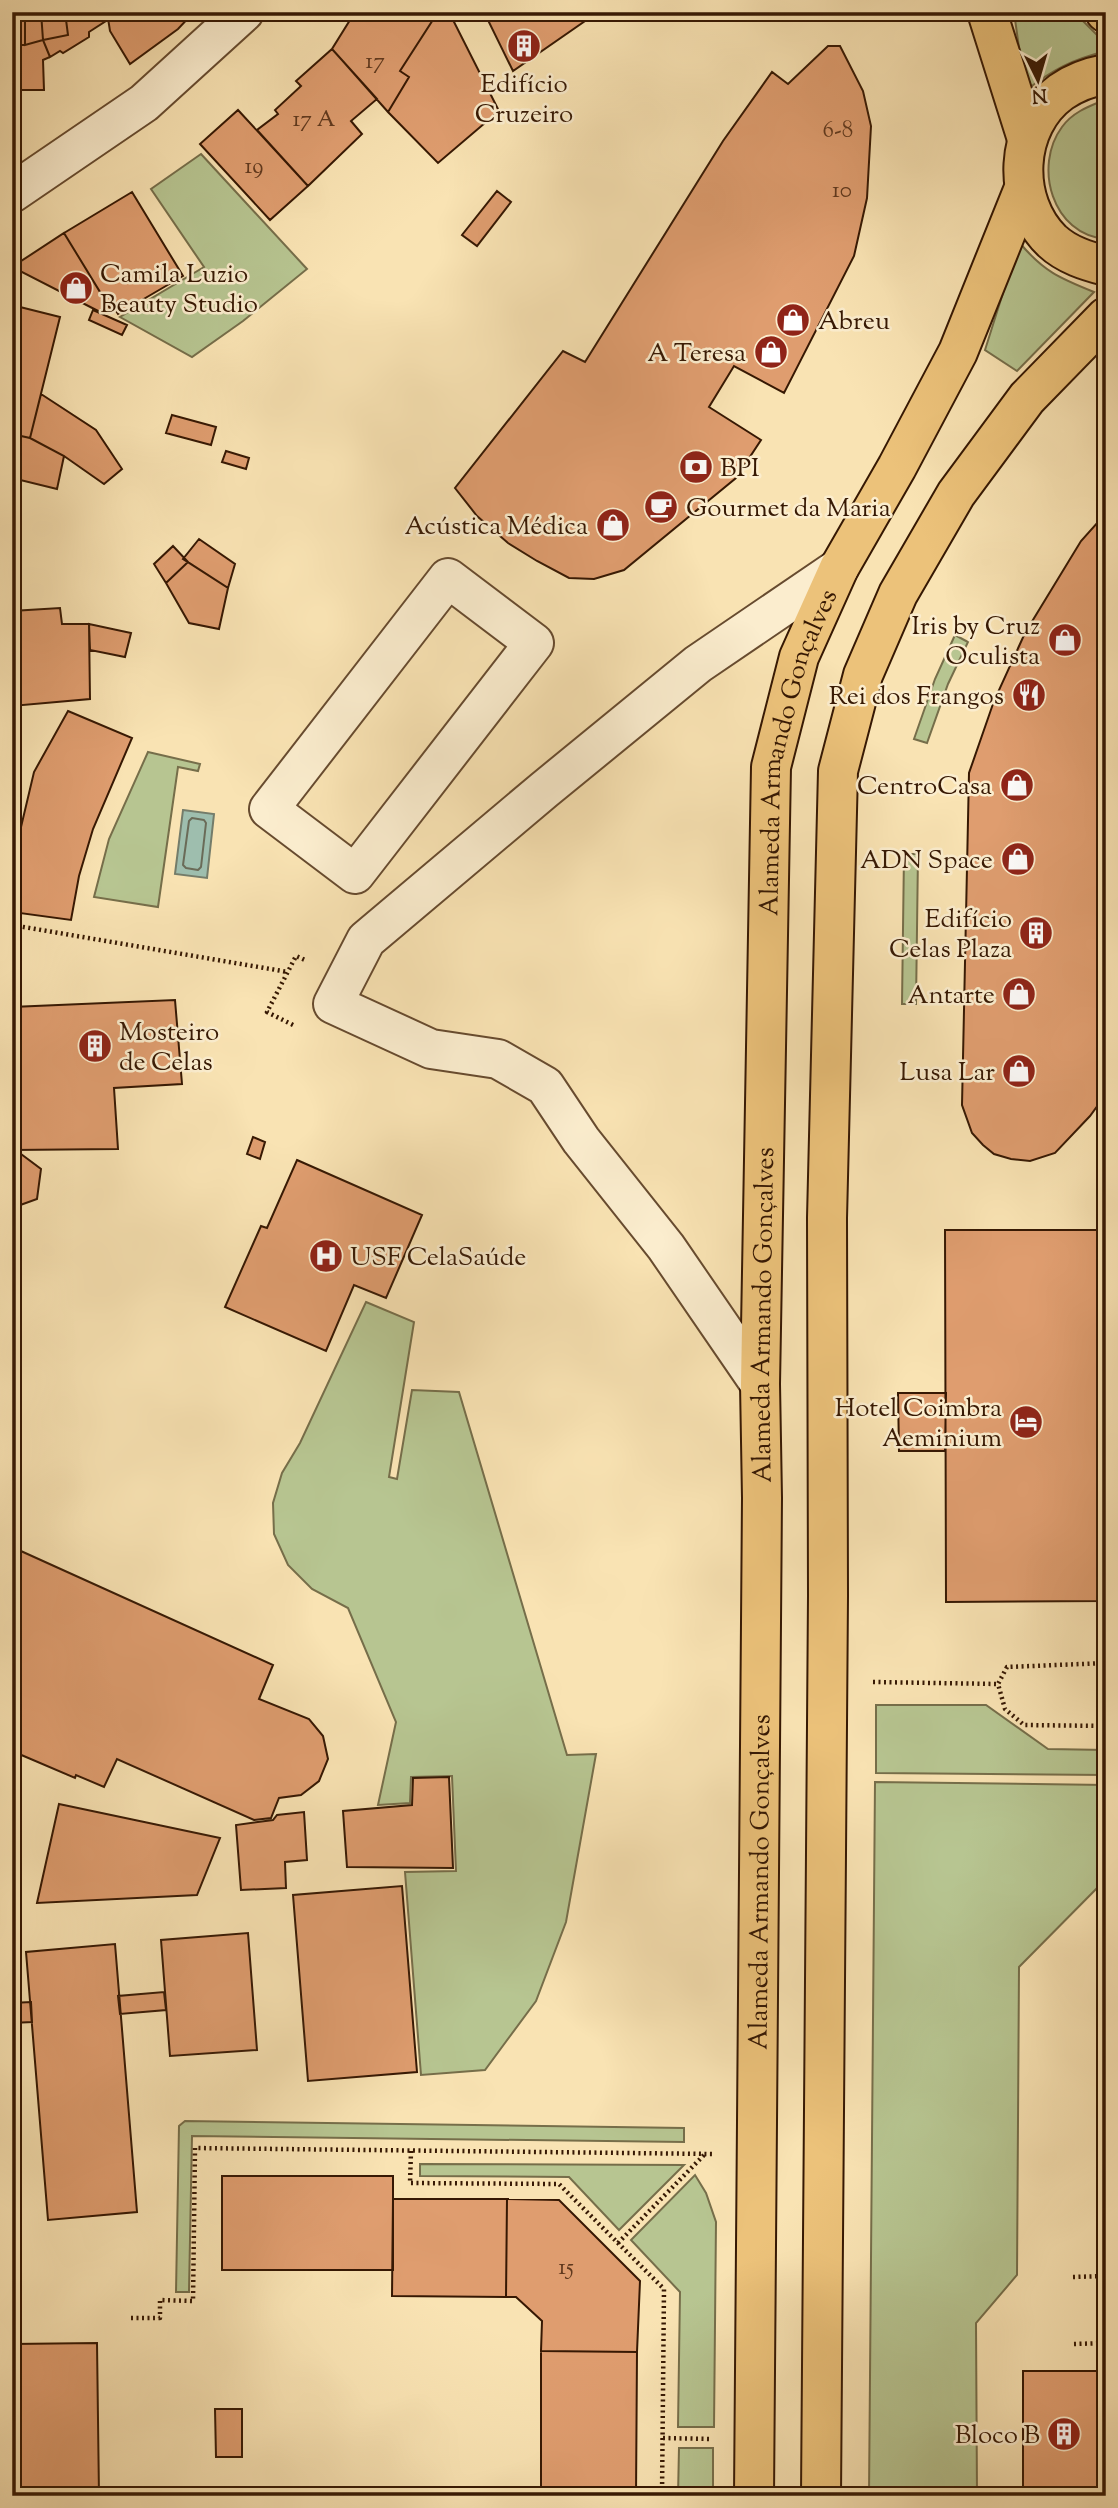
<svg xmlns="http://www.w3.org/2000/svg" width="1118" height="2508" viewBox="0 0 1118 2508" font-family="'Sorts Mill Goudy',serif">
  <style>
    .green { fill: #b7c591; stroke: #766e4a; stroke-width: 2 }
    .water { fill: #9ebeae; stroke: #747c6a; stroke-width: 2 }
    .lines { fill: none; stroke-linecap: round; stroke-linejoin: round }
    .shore { stroke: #6a6b58; stroke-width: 2 }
    .building { fill: #df9d6f; stroke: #361803; stroke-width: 2 }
    .minor-casing { stroke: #674b2f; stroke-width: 42 }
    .major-casing { stroke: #361803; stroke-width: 42 }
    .path { stroke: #361803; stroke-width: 4.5; stroke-dasharray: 2 3.5; stroke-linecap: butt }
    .minor { stroke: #fbedce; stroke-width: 38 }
    .major { stroke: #ecc27a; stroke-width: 38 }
    .labels { text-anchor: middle; stroke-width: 5; stroke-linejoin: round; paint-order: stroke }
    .number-label { font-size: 23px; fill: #60391e }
    .poi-label { font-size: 26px; fill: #361803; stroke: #fbedce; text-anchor: end }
    .street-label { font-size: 26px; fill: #361803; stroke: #fbedce }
  </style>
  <rect width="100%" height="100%" fill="#f9e3b3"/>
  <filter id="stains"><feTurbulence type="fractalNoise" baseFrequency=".00286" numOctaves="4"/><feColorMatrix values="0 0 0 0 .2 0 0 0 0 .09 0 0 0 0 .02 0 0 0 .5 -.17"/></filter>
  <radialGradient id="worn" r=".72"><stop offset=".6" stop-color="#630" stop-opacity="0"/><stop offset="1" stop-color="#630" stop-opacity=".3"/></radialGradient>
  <path class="green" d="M1014,12H1074L1106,44V51C1071,60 1054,69 1025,91Z
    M1102,101H1106V239C1052,235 1033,166 1062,127C1072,113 1087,107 1102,101Z
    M201,154L307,269L243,321L192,357L120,317L204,267L151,189Z
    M1019,242C1043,271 1059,278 1094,292L1017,371L985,350Z
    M955,635L968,642L948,684L927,743L914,739L935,679Z
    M148,752L200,764L198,771L178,767L158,907L94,897L109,839Z
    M904,854H918L916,1004H902Z
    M366,1302L414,1322L389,1477L397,1479L412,1390L459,1392L567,1755L596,1754L566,1922L536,2001L485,2070L421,2075L405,1872L456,1871L452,1776L411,1777L410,1803L378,1805L396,1722L348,1608L312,1589L288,1565L274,1534L273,1503L282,1473L300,1443Z
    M876,1705H986L1048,1749L1106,1750V1775L876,1773Z
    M875,1782L1106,1785V1879L1019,1967L1017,2275L976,2323L977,2496H869Z
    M185,2121L684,2128V2142L192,2136L189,2292H176L179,2126Z
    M420,2164L684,2165L619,2230L569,2177L420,2176Z
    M695,2175L706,2193L716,2222L714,2427H678L680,2292L631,2240Z
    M679,2448H713V2496H678Z"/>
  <path class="water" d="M183,810L214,814L207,878L175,874Z"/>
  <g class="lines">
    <path class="shore" d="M192,818L204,820L206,823L201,867L198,870L186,868L183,865L189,821Z"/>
  </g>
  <path class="building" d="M12,12H25V45H12Z
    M25,12H41L43,40L25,45Z
    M41,12H65L68,35L43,40Z
    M65,12H93L94,16L107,12L109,19L89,32V37L63,53L60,51L50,57L43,40L68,35Z
    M107,12H194L178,29L130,64L110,31Z
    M355,12H438L400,71L409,77L388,112L332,49Z
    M438,12H449L499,111L438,163L388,112L409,77L400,71Z
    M484,12H598L513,71Z
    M43,40L50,57L43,60L44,90H12V45H25Z
    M828,46H840L863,91L871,126L867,198L854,256L784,393L734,366L709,407L761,440L736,478L624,570L594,579L569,578L537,561L508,543L477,516L455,488L563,351L585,362L723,141L772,72L788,84Z
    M332,49L377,99L351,121L362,134L308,186L257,130L278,114L275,110L301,86L296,81Z
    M238,110L308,186L270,220L200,144Z
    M497,191L511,202L477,246L462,235Z
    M132,192L183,276L118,314L114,308L111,310L64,233Z
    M64,233L111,310L104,314L12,267Z
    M12,305L60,317L30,438L12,434Z
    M93,310L127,325L122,335L89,320Z
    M41,394L96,430L122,469L104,484L64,456L30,438Z
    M172,415L216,427L211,445L166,433Z
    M12,434L30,438L64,456L57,489L12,478Z
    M226,451L249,458L246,469L222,462Z
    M1106,513V1094L1090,1116L1055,1153L1030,1161L1011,1159L994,1154L983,1145L972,1133L962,1105L969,773L994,701L1025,633L1081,541Z
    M199,539L235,564L228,588L183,559Z
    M173,546L188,562L166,583L154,564Z
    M188,562L228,588L219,629L189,623L166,583Z
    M60,608L62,624H89L90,699L12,706V611Z
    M89,624L131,633L125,657L90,650Z
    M68,711L132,738L93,829L79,876L71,920L12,912V865L34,772Z
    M175,1000L182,1084L114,1088L118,1149L12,1150V1007Z
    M253,1137L265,1142L260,1159L247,1154Z
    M17,1151L41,1169L37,1199L12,1208V1153Z
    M297,1160L422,1215L386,1298L354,1285L326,1351L225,1307L261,1226L267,1228Z
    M945,1230H1106V1601L946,1602Z
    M898,1393H946L945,1451H899Z
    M12,1547L273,1665L259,1699L309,1719L323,1736L328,1759L319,1781L301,1795L279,1798L271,1818L254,1820L117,1759L104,1787L76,1775L75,1778L12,1751Z
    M449,1777L453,1868L347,1867L343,1811L412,1805L413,1778Z
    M59,1804L220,1838L197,1895L37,1903Z
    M304,1812L307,1860L285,1862L286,1888L241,1890L236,1825L273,1820L277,1815Z
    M402,1886L417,2072L308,2081L293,1895Z
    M248,1933L257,2050L170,2056L161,1940Z
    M115,1944L137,2212L48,2220L26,1952Z
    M164,1992L166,2010L120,2014L118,1996Z
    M31,2002L32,2022L12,2023V2003Z
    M222,2176H393V2270H222Z
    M393,2199H507L506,2297L392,2296Z
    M507,2199L559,2200L640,2281L637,2352L541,2351L542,2321L516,2297H506Z
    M97,2343L99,2496H12V2344Z
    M541,2351L637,2352L636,2496H541Z
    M1023,2371H1106V2496H1023Z
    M215,2409H242V2457H216Z"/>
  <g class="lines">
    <g class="minor-casing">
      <path id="minor" d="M12,193L144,103L244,12
        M448,578L534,643L355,874L269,809Z
        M760,1384L666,1247L581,1140L545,1086L498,1059L431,1049L333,1004L366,940L544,790L698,664L839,568"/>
    </g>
    <g class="major-casing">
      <g id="major">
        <path d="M987,12L1027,139"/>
        <path d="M1105,12L1106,13"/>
        <path d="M1106,74C1090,77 1075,82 1061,92C1014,126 1011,201 1052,241C1067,255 1087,261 1106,266"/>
        <path id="s1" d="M754,2496L762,1498L760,1384L771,767L799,657L839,568L897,467L958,352L1024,188"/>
        <path d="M821,2496L828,1596L827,1218L838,771L863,675L898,594L956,494L1027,398L1106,317"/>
      </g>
    </g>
    <path class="path" d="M12,925L288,972
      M293,1025L267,1012L296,956L305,960
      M1106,1663L1007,1667L998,1684L1005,1709L1024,1725L1106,1726
      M873,1682L998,1684
      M411,2151L410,2183L559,2184L664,2289L662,2496
      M618,2243L705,2154
      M1073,2277L1106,2276
      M131,2318H160V2300L193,2301L195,2148L714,2154
      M1074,2344L1106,2343
      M663,2438L711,2439"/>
    <use href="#minor" class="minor"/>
    <use href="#major" class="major"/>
  </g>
  <defs>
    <g id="building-disc" transform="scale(1.75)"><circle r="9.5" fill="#8f2418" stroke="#fbedce"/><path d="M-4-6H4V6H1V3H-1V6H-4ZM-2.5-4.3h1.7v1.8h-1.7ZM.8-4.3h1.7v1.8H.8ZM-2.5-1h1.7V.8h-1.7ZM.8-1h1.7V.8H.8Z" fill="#fff"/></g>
    <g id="shop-disc" transform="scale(1.75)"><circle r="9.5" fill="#8f2418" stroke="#fbedce"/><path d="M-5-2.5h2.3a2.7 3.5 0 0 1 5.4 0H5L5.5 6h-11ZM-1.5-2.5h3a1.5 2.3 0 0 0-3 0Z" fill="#fff"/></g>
    <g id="bank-disc" transform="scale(1.75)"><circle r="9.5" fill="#8f2418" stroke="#fbedce"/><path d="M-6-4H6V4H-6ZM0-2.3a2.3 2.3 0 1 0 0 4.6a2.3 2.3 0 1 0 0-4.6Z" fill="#fff"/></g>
    <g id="cafe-disc" transform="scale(1.75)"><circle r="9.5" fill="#8f2418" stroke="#fbedce"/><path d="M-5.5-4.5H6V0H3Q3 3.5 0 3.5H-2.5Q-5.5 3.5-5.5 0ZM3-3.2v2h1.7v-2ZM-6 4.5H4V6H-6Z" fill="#fff"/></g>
    <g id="restaurant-disc" transform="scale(1.75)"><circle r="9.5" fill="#8f2418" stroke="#fbedce"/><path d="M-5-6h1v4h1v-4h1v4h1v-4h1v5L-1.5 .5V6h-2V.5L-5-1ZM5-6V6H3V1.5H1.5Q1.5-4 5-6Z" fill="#fff"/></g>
    <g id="hospital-disc" transform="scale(1.75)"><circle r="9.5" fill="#8f2418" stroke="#fbedce"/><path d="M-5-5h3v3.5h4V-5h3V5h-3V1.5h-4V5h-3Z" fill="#fff"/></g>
    <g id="hotel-disc" transform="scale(1.75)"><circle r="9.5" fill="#8f2418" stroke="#fbedce"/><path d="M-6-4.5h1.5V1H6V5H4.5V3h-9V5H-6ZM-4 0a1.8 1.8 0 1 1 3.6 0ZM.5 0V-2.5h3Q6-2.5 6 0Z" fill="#fff"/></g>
  </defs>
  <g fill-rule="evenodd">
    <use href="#building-disc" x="524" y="46"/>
    <use href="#shop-disc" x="76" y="288"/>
    <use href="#shop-disc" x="793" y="320"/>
    <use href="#shop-disc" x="771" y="352"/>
    <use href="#bank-disc" x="696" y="467"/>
    <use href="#cafe-disc" x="661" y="507"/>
    <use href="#shop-disc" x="613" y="525"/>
    <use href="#shop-disc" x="1065" y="640"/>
    <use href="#restaurant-disc" x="1029" y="695"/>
    <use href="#shop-disc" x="1017" y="785"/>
    <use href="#shop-disc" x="1018" y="859"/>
    <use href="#building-disc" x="1036" y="933"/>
    <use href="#shop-disc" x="1019" y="994"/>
    <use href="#building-disc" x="95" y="1046"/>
    <use href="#shop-disc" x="1019" y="1071"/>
    <use href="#hospital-disc" x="326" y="1256"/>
    <use href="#hotel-disc" x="1026" y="1422"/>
    <use href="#building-disc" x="1064" y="2434"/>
  </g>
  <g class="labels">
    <g class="number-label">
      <text x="375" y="68">17</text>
      <text x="314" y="126">17 A</text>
      <text x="838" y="137">6-8</text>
      <text x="254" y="173">19</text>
      <text x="842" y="197">10</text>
      <text x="566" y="2274">15</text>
    </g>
    <g class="poi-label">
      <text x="524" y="92" text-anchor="middle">Edifício<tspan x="524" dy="30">Cruzeiro</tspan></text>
      <text x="100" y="282" text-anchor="start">Camila Luzio<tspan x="100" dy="30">Beauty Studio</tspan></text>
      <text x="818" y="329" text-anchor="start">Abreu</text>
      <text x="746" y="361">A Teresa</text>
      <text x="720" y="476" text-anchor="start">BPI</text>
      <text x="686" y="516" text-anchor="start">Gourmet da Maria</text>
      <text x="588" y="534">Acústica Médica</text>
      <text x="1040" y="634">Iris by Cruz<tspan x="1040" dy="30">Oculista</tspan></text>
      <text x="1004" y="704">Rei dos Frangos</text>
      <text x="992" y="794">CentroCasa</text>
      <text x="993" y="868">ADN Space</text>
      <text x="1012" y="927">Edifício<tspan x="1012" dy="30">Celas Plaza</tspan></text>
      <text x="995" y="1003">Antarte</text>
      <text x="119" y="1040" text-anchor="start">Mosteiro<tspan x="119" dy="30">de Celas</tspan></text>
      <text x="995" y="1080">Lusa Lar</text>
      <text x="350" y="1265" text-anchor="start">USF CelaSaúde</text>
      <text x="1002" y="1416">Hotel Coimbra<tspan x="1002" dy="30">Aeminium</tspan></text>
      <text x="1040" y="2443">Bloco B</text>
    </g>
    <g class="street-label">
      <text dy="9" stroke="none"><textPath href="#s1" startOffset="1748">Alameda Armando Gonçalves</textPath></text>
      <text dy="9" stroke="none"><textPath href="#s1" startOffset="1181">Alameda Armando Gonçalves</textPath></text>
      <text dy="9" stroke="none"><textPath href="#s1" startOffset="614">Alameda Armando Gonçalves</textPath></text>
    </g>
  </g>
  <rect width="1118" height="2508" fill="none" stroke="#f9e3b3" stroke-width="42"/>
  <rect x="14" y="14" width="1090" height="2480" fill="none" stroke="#361803" stroke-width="3.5"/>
  <rect x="21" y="21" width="1076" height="2466" fill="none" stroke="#361803" stroke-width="2"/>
  <g transform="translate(1038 80) rotate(175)" stroke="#fbedce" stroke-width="5" paint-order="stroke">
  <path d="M0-5L12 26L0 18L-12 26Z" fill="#361803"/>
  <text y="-10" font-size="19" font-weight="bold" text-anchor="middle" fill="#361803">N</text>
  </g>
  <rect width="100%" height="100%" filter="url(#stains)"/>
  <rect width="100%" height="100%" fill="url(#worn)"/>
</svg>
